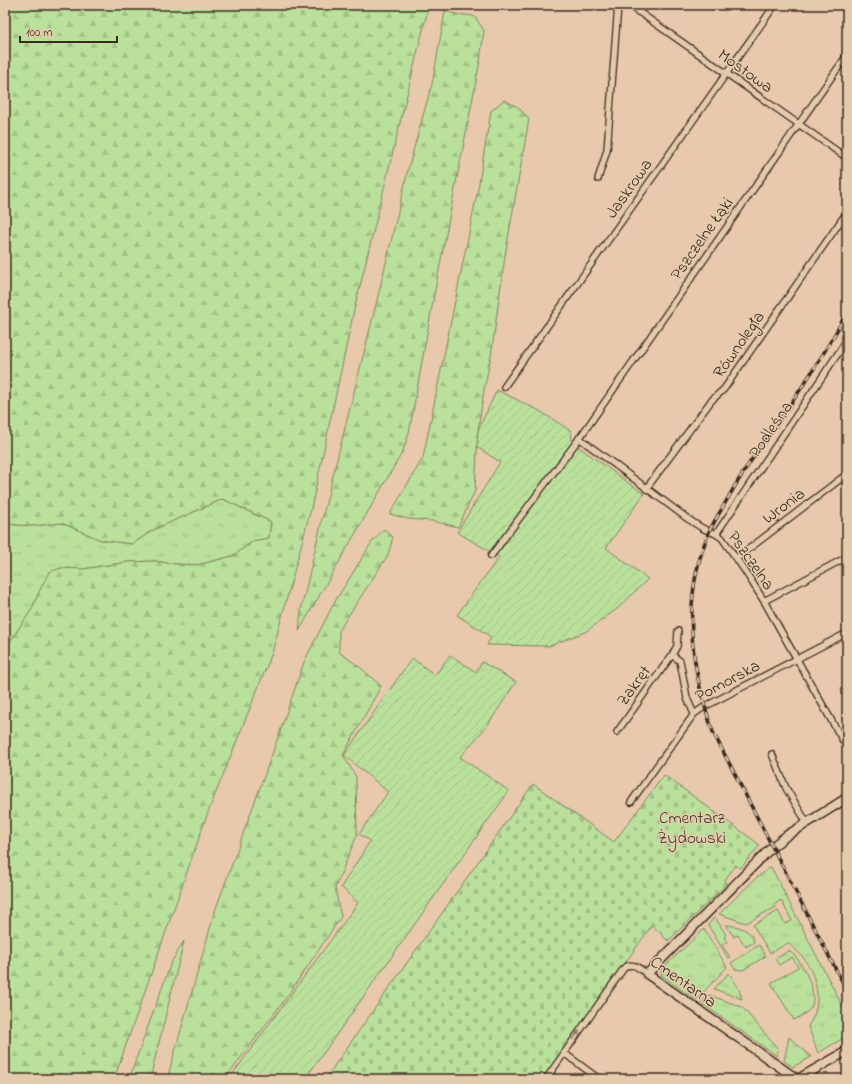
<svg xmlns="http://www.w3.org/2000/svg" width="852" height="1084" viewBox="0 0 852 1084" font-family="'Indie Flower',sans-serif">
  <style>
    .grass { fill: url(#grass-tufts); stroke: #7a865d }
    .forest { fill: url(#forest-firs); stroke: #7a865d }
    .cemetery { fill: url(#cemetery-stones); stroke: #7a865d }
    .garden { fill: url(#garden-furrows); stroke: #7a865d }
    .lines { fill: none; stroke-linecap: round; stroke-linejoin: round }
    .street-casing { stroke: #3b2a1e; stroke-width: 8 }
    .secondary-casing { stroke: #3b2a1e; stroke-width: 11 }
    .street { stroke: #e4cbac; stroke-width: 5.5 }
    .secondary { stroke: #e4cbac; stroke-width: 8 }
    .rail-casing { stroke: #3b2a1e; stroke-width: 3.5 }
    .rail { stroke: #e4cbac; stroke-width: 2; stroke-dasharray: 6; stroke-linecap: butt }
    .oneway { fill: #907a65 }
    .labels { text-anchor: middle; stroke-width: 3; stroke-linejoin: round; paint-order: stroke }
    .street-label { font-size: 17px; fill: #3b2a1e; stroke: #e4cbac }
    .park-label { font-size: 17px; fill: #483c2b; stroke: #e4cbac }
  </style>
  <defs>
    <pattern id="grass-tufts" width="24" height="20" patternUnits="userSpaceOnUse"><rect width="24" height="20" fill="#bae19c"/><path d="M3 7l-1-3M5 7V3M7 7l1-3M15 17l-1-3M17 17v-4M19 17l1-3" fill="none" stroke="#a1c186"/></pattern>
    <pattern id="forest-firs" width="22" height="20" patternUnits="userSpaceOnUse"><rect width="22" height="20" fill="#bae19c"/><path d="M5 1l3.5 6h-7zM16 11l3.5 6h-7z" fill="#a1c186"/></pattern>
    <pattern id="cemetery-stones" width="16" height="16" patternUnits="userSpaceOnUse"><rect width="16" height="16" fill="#bae19c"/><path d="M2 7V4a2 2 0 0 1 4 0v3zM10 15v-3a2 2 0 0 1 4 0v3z" fill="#a1c186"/></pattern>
    <pattern id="garden-furrows" width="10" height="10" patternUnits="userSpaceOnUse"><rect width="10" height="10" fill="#bae19c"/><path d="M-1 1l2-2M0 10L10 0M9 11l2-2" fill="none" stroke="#a1c186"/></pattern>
  </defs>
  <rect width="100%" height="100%" fill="#e8c9ac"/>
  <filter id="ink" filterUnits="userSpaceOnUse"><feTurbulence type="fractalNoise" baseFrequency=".025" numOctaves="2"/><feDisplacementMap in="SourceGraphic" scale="8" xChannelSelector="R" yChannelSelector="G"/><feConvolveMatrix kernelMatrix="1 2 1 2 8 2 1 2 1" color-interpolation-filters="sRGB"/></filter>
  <g filter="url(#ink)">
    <path class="grass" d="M223,499L271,522L269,538L253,541L233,556L197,565L174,564L155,561L128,562L83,569L61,568L38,594L32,609L5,649V524L32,526L62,523L101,540L132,544L155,529Z
      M771,867L847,1015V1036L818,1053L808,1026C824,1005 817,975 802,956C798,951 792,947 788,943L770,953L753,925L778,911L785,924L792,921L781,900L775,904L776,907L746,923L719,914L756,878Z
      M715,917L726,935L724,937L727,942L722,945L730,957L728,958L708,925Z
      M726,925C737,926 752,929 754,942L746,947L738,935L734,937Z
      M704,929L727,967L696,1000L662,976L661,970Z
      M759,945L766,956L743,970L735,969L731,963Z
      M789,951C792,954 796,956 798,960C806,970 819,997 810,1009C806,1014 799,1017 794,1020L771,983L798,967L792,957L779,965L775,959Z
      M729,973L739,989L742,999L714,989Z
      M709,995L742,1007L778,1049L777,1056L701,1003Z
      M789,1037L811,1057L793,1067L784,1061Z"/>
    <path class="forest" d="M5,5H429L355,306L311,509L272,653L207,815L114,1079H5V649L32,609L38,594L49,572L61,568L83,569L128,562L155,561L174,564L197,565L233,556L253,541L269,538L271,522L223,499L155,529L132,544L101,540L62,523L32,526L5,524Z
      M445,11L456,14L474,16L484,30L480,61L435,290L409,433L403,451L299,631L301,610L324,511L374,313L409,166L433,80Z
      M504,100L518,107L529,119L505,256L491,356L484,390L478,430L475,491L458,527L432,521L408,519L390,514L423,458L478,189L491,111Z
      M384,529L393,537L388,555L339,630V652L361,668L381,686L343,755L356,777L357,835L335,888L341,917L288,995L225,1079H167L215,911L274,749L304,662L334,603L372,542Z
      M184,941L150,1079H129L171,963Z"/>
    <path class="cemetery" d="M664,775L760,845L740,869L736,865L724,881L727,884L668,941L652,925L543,1079H325L533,784L614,842Z"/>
    <path class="garden" d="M497,390L538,410L571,431L572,442L644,494L606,548L648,579L617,609L585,632L549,646L487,645L491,637L457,615L499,557L457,532L500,462L477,447L478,430Z
      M450,655L476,672L482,662L516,682L487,726L460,757L509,791L305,1079H229L358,903L341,887L370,841L359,834L388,792L344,755L412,658L435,675Z"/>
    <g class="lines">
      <g class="street-casing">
        <path id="street" d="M629,5L847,158
          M638,12L643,5
          M598,179L607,150L618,5
          M504,387L775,5
          M579,438L688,519L702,528L716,534L722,538L745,571L764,601L847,748
          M646,489L711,401L724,389L847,212
          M716,534L841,349L847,339
          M491,556L581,436L847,55
          M737,558L847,474
          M764,601L847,557
          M672,655L677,646L678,631
          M617,732L672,655L680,661L687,698L694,714
          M772,754L786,788L807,823
          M631,802L694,714L704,707L847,633
          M564,1053L599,1079
          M546,1079L624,968C633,961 640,969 647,974"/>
      </g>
      <g class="secondary-casing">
        <path id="secondary" d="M797,1079L647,974L772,847L786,836L847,798
          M798,1079L847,1051"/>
      </g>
      <use href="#street" class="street"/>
      <use href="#secondary" class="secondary"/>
      <g class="rail-casing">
        <path id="rail" d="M847,312C826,352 801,389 775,427C756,452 739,478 724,505C719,514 713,523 709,532C681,599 690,666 713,732L847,991"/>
      </g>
      <use href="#rail" class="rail"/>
    </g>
    <defs><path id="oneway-solid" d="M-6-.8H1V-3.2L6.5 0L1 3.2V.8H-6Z"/></defs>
    <use class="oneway" href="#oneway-solid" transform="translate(576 1035) rotate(-55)"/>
  </g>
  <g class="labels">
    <g class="street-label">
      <text transform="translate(746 70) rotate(35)" y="6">Mostowa</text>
      <text transform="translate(628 188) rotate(-55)" y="6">Jaskrowa</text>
      <text transform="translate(701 238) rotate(-55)" y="6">Pszczelne Łąki</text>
      <text transform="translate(738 344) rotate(-55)" y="6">Równoległa</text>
      <text transform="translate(770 429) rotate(-56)" y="6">Podleśna</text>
      <text transform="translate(783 505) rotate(-37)" y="6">Wronia</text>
      <text transform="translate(752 560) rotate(55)" y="6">Pszczelna</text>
      <text transform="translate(727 680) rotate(-28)" y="6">Pomorska</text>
      <text transform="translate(633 685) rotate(-54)" y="6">Zakręt</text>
      <text transform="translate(684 981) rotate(35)" y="6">Cmentarna</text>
    </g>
    <g class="park-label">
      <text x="692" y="823">Cmentarz<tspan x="692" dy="20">Żydowski</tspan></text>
    </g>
  </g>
  <rect width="852" height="1084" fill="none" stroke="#e4cbac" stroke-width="20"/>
  <rect x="10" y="10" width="832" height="1064" fill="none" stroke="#3b2a1e" stroke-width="1.5" filter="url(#ink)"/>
  <path d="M20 36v6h97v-6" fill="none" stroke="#3b2a1e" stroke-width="2"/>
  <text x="26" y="36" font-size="12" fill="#3b2a1e" stroke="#e4cbac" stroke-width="3" paint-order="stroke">100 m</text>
</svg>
